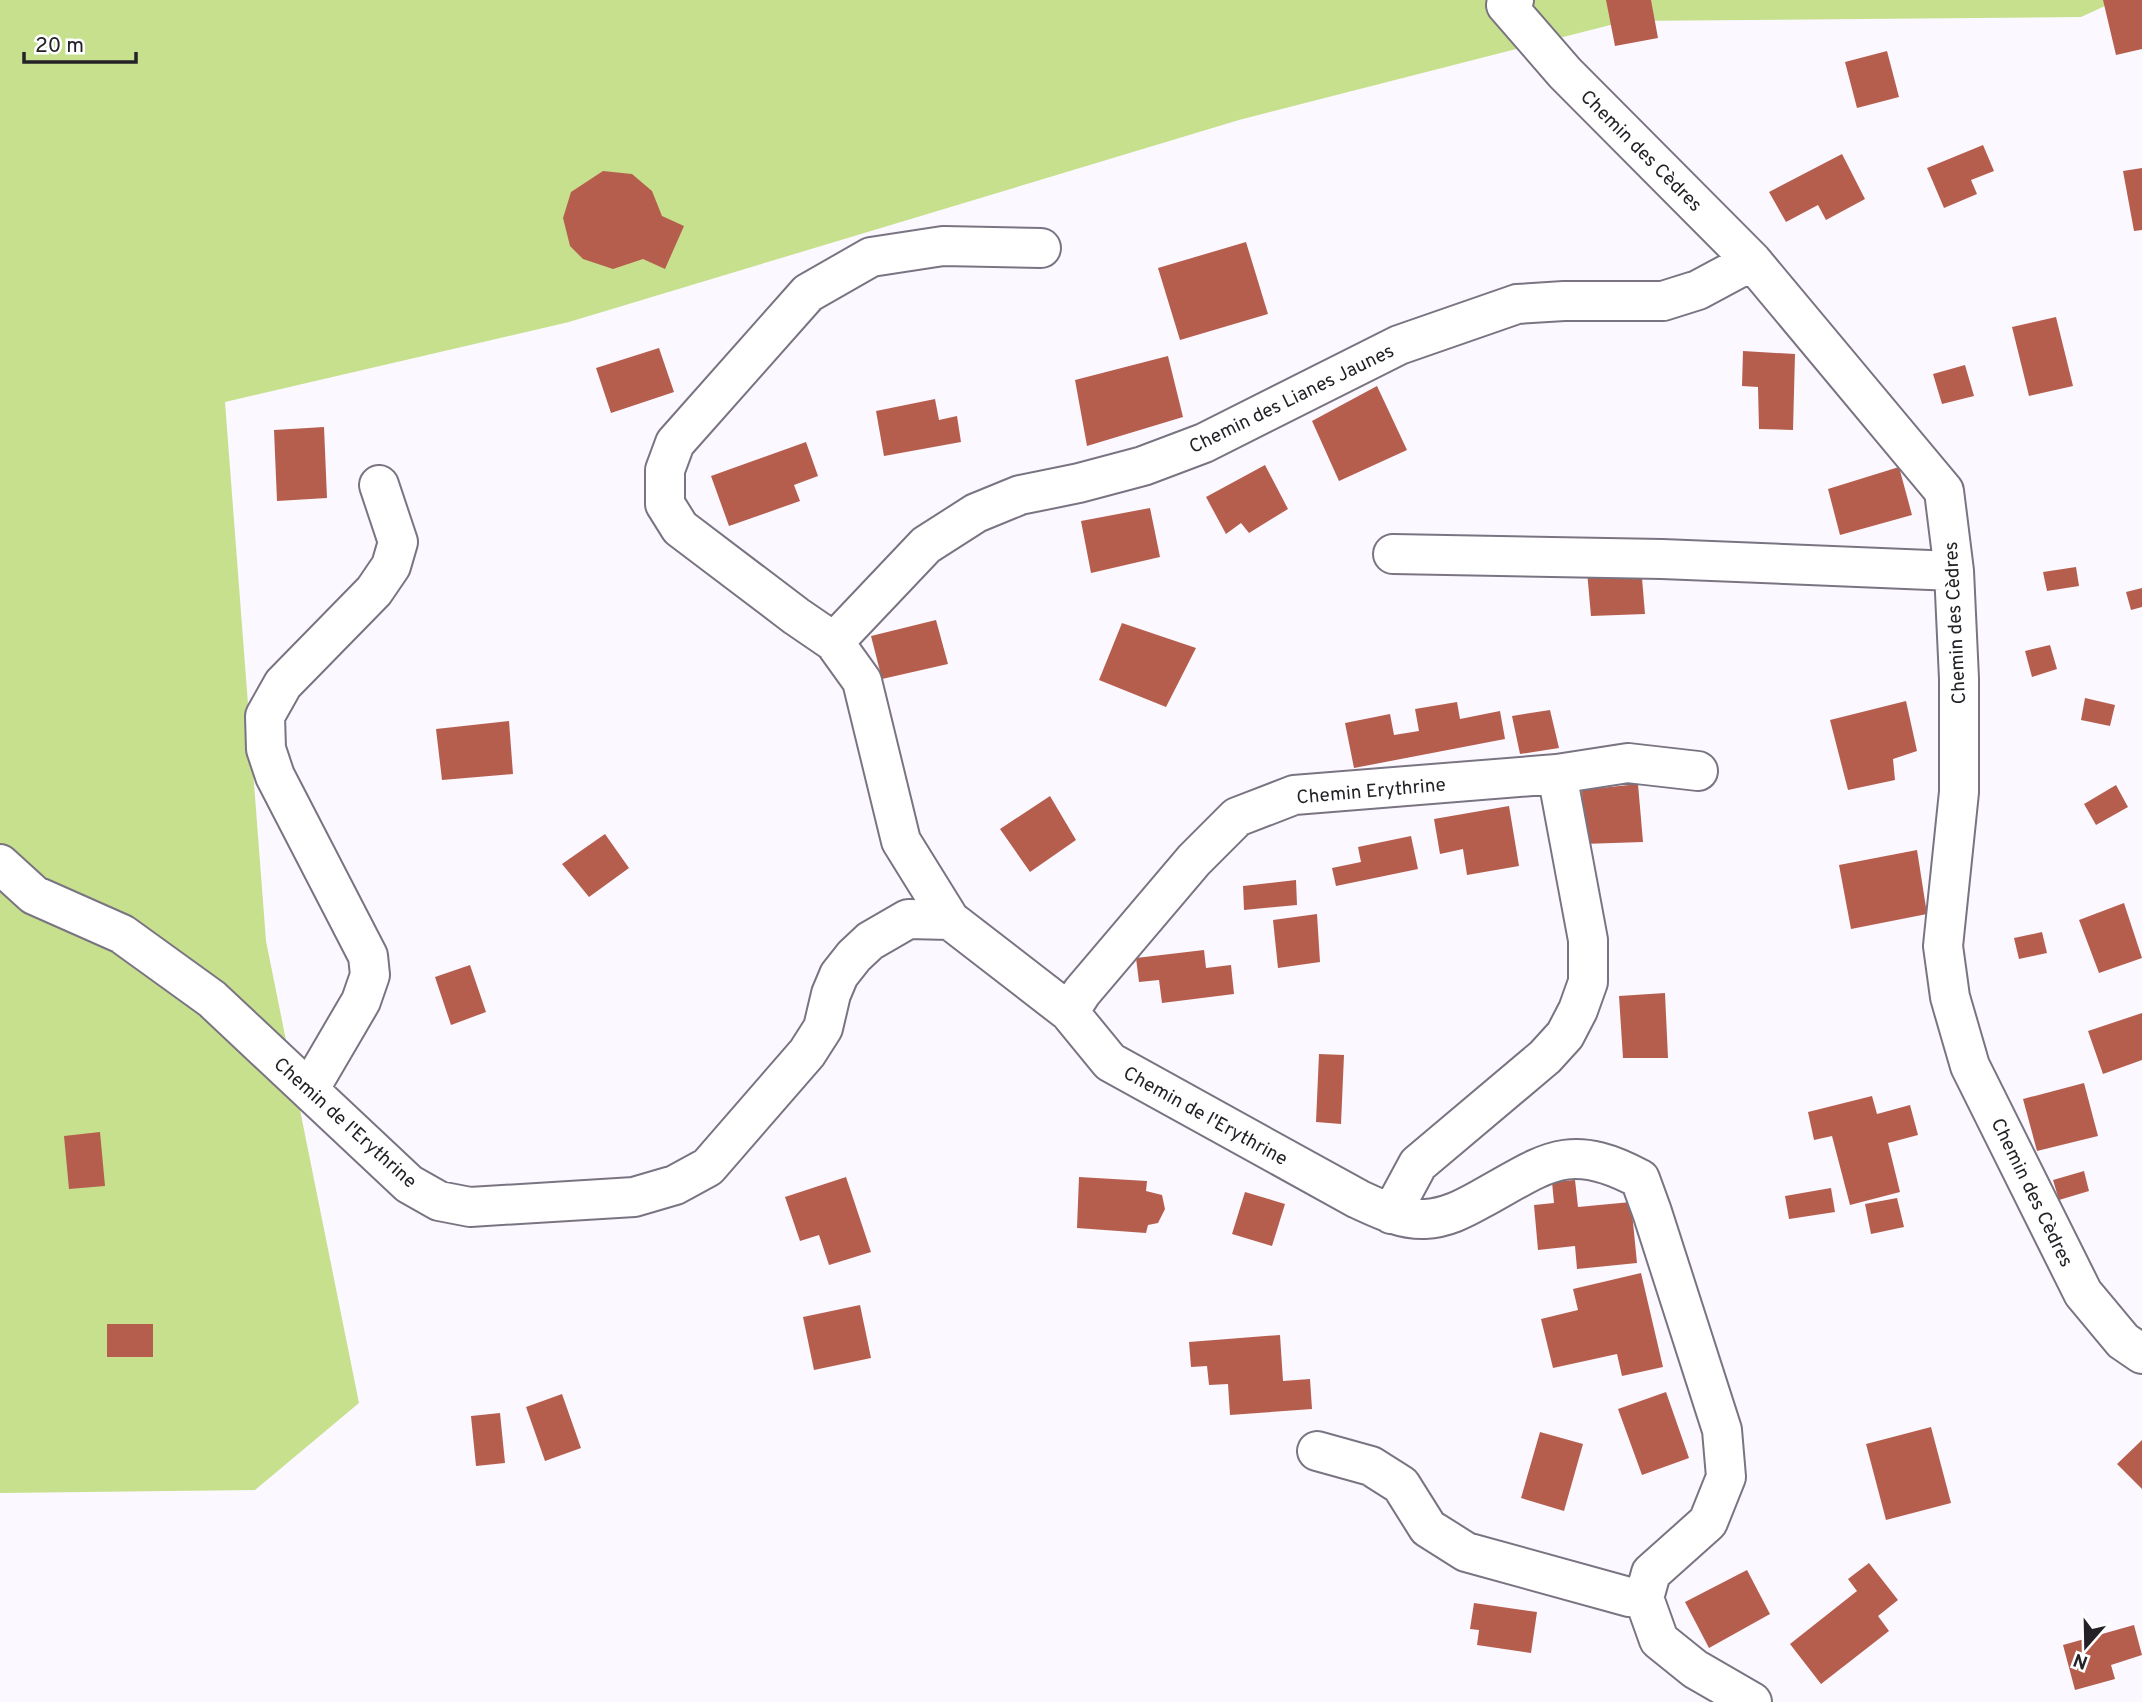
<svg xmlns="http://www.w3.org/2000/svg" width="2142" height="1702" viewBox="0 0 2142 1702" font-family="Overpass,sans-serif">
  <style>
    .green { fill: #c7e08e }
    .building { fill: #b65e4e }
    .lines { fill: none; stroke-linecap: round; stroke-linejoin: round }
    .minor-casing { stroke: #7a7482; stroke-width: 42 }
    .minor { stroke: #fff; stroke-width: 38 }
    .labels { text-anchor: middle; stroke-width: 5; stroke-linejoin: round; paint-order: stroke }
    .street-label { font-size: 19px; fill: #242127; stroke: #fff }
  </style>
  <rect width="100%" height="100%" fill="#fbf8ff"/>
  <path class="green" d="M0,0H2118L2081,17L1626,21L1239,120L569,322L225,402L266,941L359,1403L255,1490L0,1493Z"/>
  <path class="building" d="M1606,0H1651L1658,38L1615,46Z
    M2103,0H2142V49L2116,55Z
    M1887,51L1899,97L1857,108L1845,62Z
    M1983,145L1994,171L1971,180L1977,194L1944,208L1927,168Z
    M1842,154L1865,199L1826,220L1818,205L1786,222L1769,192Z
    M2142,168V230L2134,231L2123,171Z
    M603,171L632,174L652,191L662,216L684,226L665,269L643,259L613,269L583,259L570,246L563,218L571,192Z
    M1246,242L1268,314L1180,340L1158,268Z
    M2056,317L2073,386L2029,396L2012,327Z
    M659,348L674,392L611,413L596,368Z
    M1743,351L1795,354L1793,430L1759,429L1758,387L1742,386Z
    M1168,356L1183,417L1087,446L1075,380Z
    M1965,365L1974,396L1942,404L1933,374Z
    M1377,386L1407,450L1339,481L1312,421Z
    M935,399L939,420L957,416L961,442L884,456L876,411Z
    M324,427L327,498L277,501L274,430Z
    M806,442L818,476L794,485L800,501L729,526L711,476Z
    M1265,465L1288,509L1249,533L1241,523L1226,534L1206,497Z
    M1899,467L1912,515L1840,535L1828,489Z
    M1150,508L1160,557L1091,573L1081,521Z
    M1641,566L1645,614L1591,616L1587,571Z
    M2076,567L2079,586L2047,591L2043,572Z
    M2142,588V607L2131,610L2126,592Z
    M936,620L948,664L882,679L871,636Z
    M1122,623L1196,648L1166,707L1099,680Z
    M2050,645L2057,669L2032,677L2025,651Z
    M2085,698L2115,705L2110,726L2081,720Z
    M1906,701L1917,751L1893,759L1895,780L1848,790L1830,720Z
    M1457,702L1460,719L1500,711L1505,739L1354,768L1345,723L1390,714L1394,735L1419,731L1415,709Z
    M1550,710L1559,748L1520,754L1512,716Z
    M509,721L513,774L442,780L436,729Z
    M1638,784L1643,842L1583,844L1582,790Z
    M2116,785L2128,807L2096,825L2084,804Z
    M1050,796L1076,840L1030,872L1000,829Z
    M1509,806L1519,866L1467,875L1463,849L1440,854L1434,819Z
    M605,834L629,868L589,897L562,864Z
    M1411,836L1418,869L1336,886L1332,868L1361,862L1358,847Z
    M1917,850L1927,914L1851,929L1839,865Z
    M1296,880L1297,905L1244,910L1243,886Z
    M2124,903L2142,958L2099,973L2079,920Z
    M1317,914L1320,962L1278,968L1273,920Z
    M2042,932L2047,953L2019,959L2014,938Z
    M1204,950L1206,968L1231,965L1234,994L1162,1003L1159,980L1139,982L1136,958Z
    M470,965L486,1012L451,1025L435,977Z
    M1665,993L1668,1058H1623L1619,996Z
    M2142,1013V1060L2103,1074L2088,1031Z
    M1319,1054L1344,1055L1341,1124L1316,1122Z
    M2084,1083L2098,1136L2037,1151L2023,1099Z
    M1872,1096L1877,1114L1910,1105L1918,1135L1888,1143L1900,1192L1850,1205L1832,1136L1814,1140L1808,1112Z
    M100,1132L105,1186L69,1189L64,1136Z
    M2084,1171L2089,1191L2059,1200L2053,1180Z
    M846,1177L871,1252L829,1265L819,1235L800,1241L785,1197Z
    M1079,1177L1147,1181L1146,1191L1162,1195L1165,1209L1158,1223L1148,1225L1146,1233L1077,1228Z
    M1575,1180L1578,1207L1631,1202L1637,1263L1577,1269L1575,1246L1538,1250L1534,1205L1554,1203L1552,1182Z
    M1831,1188L1835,1212L1789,1219L1785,1196Z
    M1245,1192L1285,1204L1272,1246L1232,1234Z
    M1897,1198L1904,1227L1871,1234L1865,1204Z
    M1641,1273L1663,1367L1622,1376L1617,1354L1553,1368L1541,1319L1578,1310L1573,1289Z
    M860,1305L871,1358L814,1370L803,1317Z
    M107,1324H153V1357H107Z
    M1280,1335L1283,1381L1310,1379L1312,1409L1230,1415L1228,1384L1209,1385L1207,1366L1191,1367L1189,1342Z
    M1666,1392L1689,1458L1642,1475L1618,1409Z
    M562,1394L581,1448L545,1461L526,1407Z
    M500,1413L505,1463L476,1466L471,1416Z
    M1931,1427L1951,1503L1886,1520L1866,1444Z
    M1540,1432L1583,1444L1564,1511L1521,1498Z
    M2142,1440V1489L2117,1464Z
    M1869,1563L1898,1600L1878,1616L1889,1631L1821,1684L1790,1644L1857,1591L1848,1579Z
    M1747,1570L1770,1614L1709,1648L1685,1602Z
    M1474,1603L1537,1612L1531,1653L1477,1645L1479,1630L1470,1629Z
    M2134,1625L2142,1655L2111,1665L2115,1679L2075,1690L2063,1645Z"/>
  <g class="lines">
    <g class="minor-casing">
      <path id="minor" d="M1514,0L1506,5L1565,73L1752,261L1944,491L1954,571L1959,679V792L1943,946L1950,997L1970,1066L2083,1293L2123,1341L2142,1354
        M1393,554L1662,559L1954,571
        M834,642L926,545L976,513L1020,495L1079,483L1143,466L1204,443L1399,345L1517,304L1564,301H1663L1698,290L1752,261
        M0,864L34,895L122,934L212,999L409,1184L439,1201L470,1207L634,1197L675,1185L708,1167L807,1053L823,1028L831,994L839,975L854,956L870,941L908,919L950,920L1069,1012L1110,1062L1358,1199C1380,1209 1401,1220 1425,1219C1446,1218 1463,1209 1481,1199C1545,1164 1568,1140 1640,1179L1652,1212L1722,1430L1726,1477L1708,1522L1651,1573L1644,1598L1659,1640L1695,1669L1752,1702
        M950,920L901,841L862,681L834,642L796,616L680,528L665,504V470L675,443L808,293L871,257L943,246L1041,248
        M1069,1012L1082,992L1194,860L1237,817L1294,795L1557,774L1628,763L1698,771
        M309,1090L361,1001L370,975L368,956L275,776L266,749L265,716L283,684L374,591L391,566L398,542L379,485
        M1391,1214L1418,1164L1545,1057L1565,1035L1578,1010L1588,982V940L1557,774
        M1317,1451L1371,1466L1401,1485L1428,1528L1466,1552L1629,1597L1644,1598"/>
    </g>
    <use href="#minor" class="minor"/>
  </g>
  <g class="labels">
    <g class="street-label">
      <text transform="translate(1642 150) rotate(45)" y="7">Chemin des Cèdres</text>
      <text transform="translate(1291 398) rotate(-26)" y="7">Chemin des Lianes Jaunes</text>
      <text transform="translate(1954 623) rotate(-93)" y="7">Chemin des Cèdres</text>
      <text transform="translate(1371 790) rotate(-5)" y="7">Chemin Erythrine</text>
      <text transform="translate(1206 1115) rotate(29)" y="7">Chemin de l'Erythrine</text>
      <text transform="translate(346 1122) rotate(42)" y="7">Chemin de l'Erythrine</text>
      <text transform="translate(2033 1192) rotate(64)" y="7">Chemin des Cèdres</text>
    </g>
  </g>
  <g transform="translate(2086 1646) rotate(200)" stroke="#ffffff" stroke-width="5" paint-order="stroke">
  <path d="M0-5L12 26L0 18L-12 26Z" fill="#242127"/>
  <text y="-10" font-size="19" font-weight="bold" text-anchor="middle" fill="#242127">N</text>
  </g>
  <path d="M24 52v10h112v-10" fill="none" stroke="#242127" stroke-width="3.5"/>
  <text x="35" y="52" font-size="21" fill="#242127" stroke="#ffffff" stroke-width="5" paint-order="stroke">20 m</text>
</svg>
